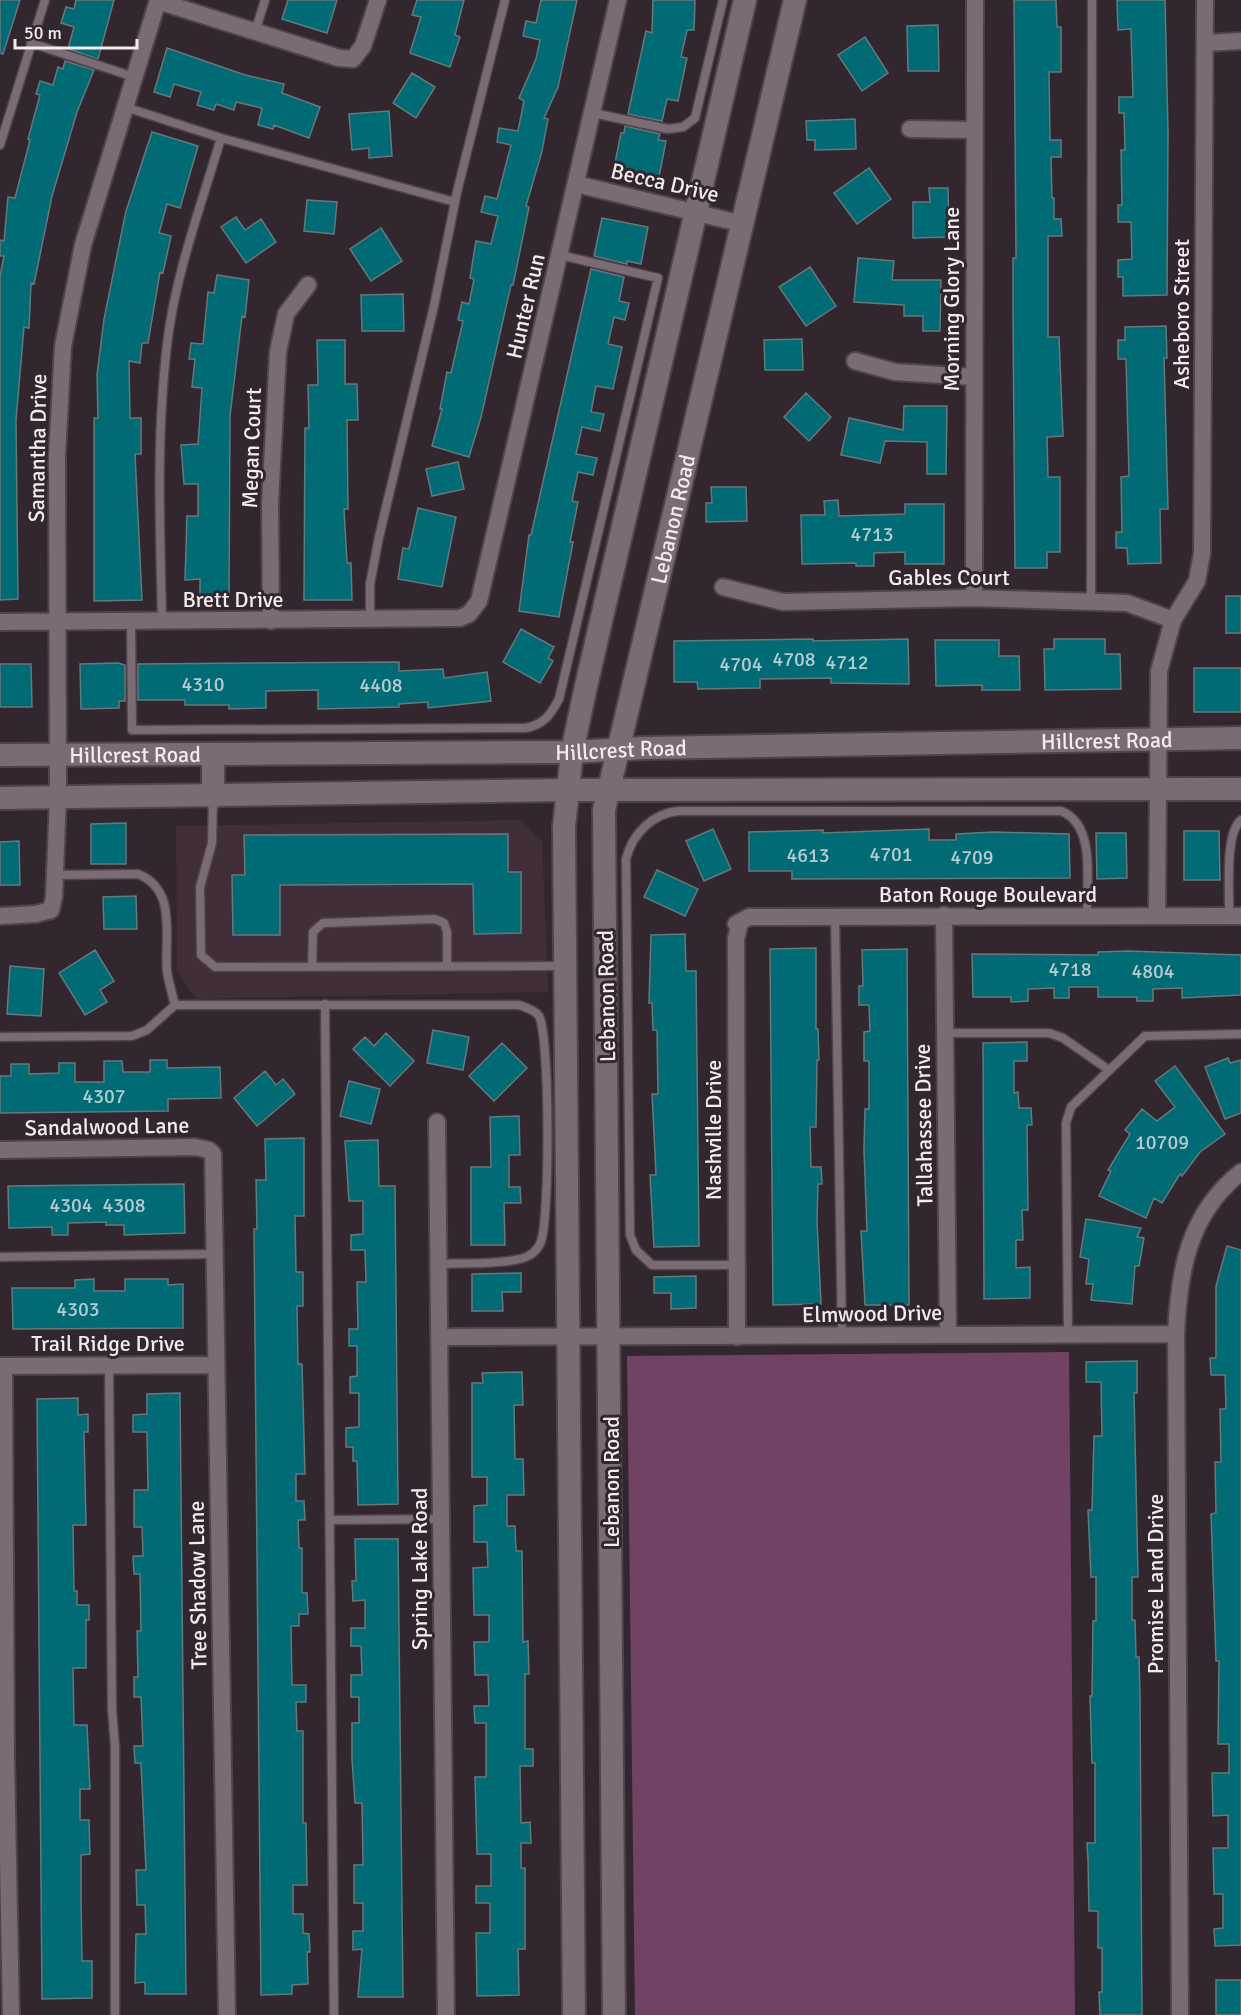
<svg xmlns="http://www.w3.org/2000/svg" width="1241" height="2015" viewBox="0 0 1241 2015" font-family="Signika,sans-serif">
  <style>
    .built { fill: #402e3a }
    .green { fill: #714264 }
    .building { fill: #006a75; stroke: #65797c; stroke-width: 1.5 }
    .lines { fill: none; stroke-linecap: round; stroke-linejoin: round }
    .service-casing { stroke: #4f444b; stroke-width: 11 }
    .minor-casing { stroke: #4f444b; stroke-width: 20 }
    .secondary-casing { stroke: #4f444b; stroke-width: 26 }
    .service { stroke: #7a6b75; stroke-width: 8 }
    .minor { stroke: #7a6b75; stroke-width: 16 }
    .secondary { stroke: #7a6b75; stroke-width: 22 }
    .labels { text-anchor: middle; stroke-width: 6; stroke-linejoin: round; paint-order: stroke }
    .number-label { font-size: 20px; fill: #b6cbd1 }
    .street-label { font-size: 22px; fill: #f3ebf0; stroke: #33272f }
  </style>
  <rect width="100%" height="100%" fill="#33272f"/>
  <path class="built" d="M519,820L542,841L548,992L196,999L177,971L176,826Z"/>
  <path class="green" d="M1069,1352L1075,2015H635L627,1356Z"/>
  <path class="building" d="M0,0H20L3,54L0,53Z
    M76,0H114L98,59L68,49L74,27L61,23L66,7L74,9Z
    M288,0H337L327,33L282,19Z
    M417,0H464L455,35L460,37L450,67L410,53L421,17L412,15Z
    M541,0H577L558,87L544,118L548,119L542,151L526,206L529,207L513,285H511L481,417L469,457L432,446L442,409H440L447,372L451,373L463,321L458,320L462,302L469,304L474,279L470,278L476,241L491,244L498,216L481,212L485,196L497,199L511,145L497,142L499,128L518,131L524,101L519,98L536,59L540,40L523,36L526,21L536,23Z
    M653,0H695L694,30H687L681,57L687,58L678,101L667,99L662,121L628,114L646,31L652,33Z
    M1014,0H1056L1057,27H1061V72H1049L1050,140H1061V157H1051L1052,198H1054V219H1061L1062,236H1048V337H1059L1063,436L1047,437L1048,477H1060V552H1047V568H1015L1013,316V258H1016Z
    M1117,0H1165L1168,132L1167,295L1123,296V277H1118V260L1132,259L1131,222H1118V205H1122L1121,150H1125L1124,113H1119V97H1133L1131,29L1118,30Z
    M938,25L939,71H908L907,26Z
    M865,37L888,73L862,91L838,55Z
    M167,48L245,75L284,84L282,93L320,107L309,138L274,125L273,129L258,125L262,108L236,102L234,110L216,104L214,110L197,105L201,92L174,84L170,97L154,92Z
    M65,61L94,70L77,112L52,196L34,284L31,283L29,328L24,327L16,420L18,599L0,600V276L4,256H0V240L4,241L8,197L15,198L30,140L28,139L40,95L36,94L40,81L53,85L58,67L63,69Z
    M412,73L435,87L416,118L393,103Z
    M389,111L392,156L369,158V148L352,150L349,114Z
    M855,119L856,149L815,150V140H807L806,121Z
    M625,126L660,134L658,140L666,141L659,177L614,168L621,133H624Z
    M152,132L198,146L180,208L167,204L159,233L171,236L163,273L160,272L148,343H142L140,363L129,361L130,418H141V454H135L142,600L94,601V418H98L97,375L104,319L126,211Z
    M869,168L891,199L857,224L834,193Z
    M929,188H948L949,237L913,238V202H930Z
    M307,200L337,202L334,234L304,231Z
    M236,217L245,230L261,219L276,242L246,263L221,227Z
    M602,218L648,227L641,264L627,261V264L594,256Z
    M381,228L402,261L371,281L350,249Z
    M858,258L894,261L892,280H941L940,331H923V316H904V305L854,302Z
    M810,267L836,306L806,326L779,287Z
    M591,269L624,277L619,301L629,303L625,320L614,317L608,344L622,347L613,389L596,386L591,412L604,414L600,431L582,427L576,454L597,458L593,475L578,472L572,501L578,502L570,542H573L559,617L519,611L529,535H531Z
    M217,275L249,280L245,317L242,316L230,416L229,599H200V579L185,580L187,516H198V484H184L181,445L198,444L202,388L192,387L195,359H189L191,343L203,344L208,292L214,293Z
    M403,294L404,331H362L361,295Z
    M1166,326L1167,358H1164L1168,509H1160L1161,563L1128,564L1127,548H1116V532H1122L1121,477L1129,476L1126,359H1118V340H1125V327Z
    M802,339L803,370H765L764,340Z
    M317,340H345V384H357L358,420H347L348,509H344L347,563H351L352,600H304L305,428H309L308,385H318Z
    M806,393L831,417L809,441L784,417Z
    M904,406H947L946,474H927V442L885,441L880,463L841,455L849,418L903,430Z
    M458,462L464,489L432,496L426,469Z
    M711,487H746L747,521L706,522V503H712Z
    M838,500L839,516L905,514V504H944V564H905V552L874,553V566H856V563L802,564L801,515H825L824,501Z
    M418,508L456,517L442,587L398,579L403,548L409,549Z
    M1226,596H1241V633H1226Z
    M521,629L554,647L548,658L553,661L540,683L503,662Z
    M813,639V641L908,639L909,684L831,683V678L760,679V688L698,689L697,682H674V641Z
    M1054,639H1105V654H1120L1121,689L1045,690L1044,649H1054Z
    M935,640H999V656H1019L1020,690H982V685L936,686Z
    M399,662V671L443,669L444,678L487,672L491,701L428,708V702L399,704V707L318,709V690L266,691V708L229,709V705H185V700H138V664Z
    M118,663L125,665V701H119V708L81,709L80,664Z
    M0,664H31L32,707H0Z
    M1194,668H1241V712H1194Z
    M126,823V864H91V824Z
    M713,829L731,869L704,881L686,841Z
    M929,829V840H956V834L994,832L1069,834L1070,878L792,879V871H749V832L823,830V833Z
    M1184,831H1219L1220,880H1184Z
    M1096,833H1126L1127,878L1097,879Z
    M508,834V872H521V933L474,934L473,884L280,885V935H233L232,875H245L244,835Z
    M19,841L20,885H0V842Z
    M657,870L698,889L685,916L644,897Z
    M136,896L137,929H104L103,897Z
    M685,934L686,971H696L699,1246L654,1247L650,1175H656L652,1094H658L657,1030H653L652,1003H649L651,935Z
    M816,948V1029H818L819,1060H817L816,1127H810L811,1167H821L822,1184H818L817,1221L821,1304L773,1305L770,949Z
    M907,949L909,1305H865L861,1231H867L864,1150L865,1109H869V1061H864V1032L870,1031L869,1005H859V986H863L862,950Z
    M95,950L114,981L100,990L107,1002L85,1015L59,973Z
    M1128,951L1241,955V995L1182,998V988L1153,989V1001H1137V997H1098V987H1069V998H1054V988L1028,989V1001L1011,1002V997H973L972,954L1098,955V952Z
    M10,966L44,969L41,1016L7,1014Z
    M433,1030L469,1037L463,1070L427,1063Z
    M386,1033L414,1061L390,1086L353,1049L365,1037L374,1046Z
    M1027,1042V1061H1014V1093L1018,1092L1019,1108H1031L1032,1125H1027L1028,1210H1022L1023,1240H1016V1268L1030,1267V1298L984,1299L983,1043Z
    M502,1043L527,1068L494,1101L469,1076Z
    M1228,1058L1230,1063L1241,1060V1113L1225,1119L1205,1067Z
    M150,1060H167V1068L220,1067L221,1098L168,1099V1111L0,1113V1076H11V1064H29V1074L59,1073V1063H75V1082H104V1061H122L123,1072H150Z
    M1175,1066L1225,1134L1200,1152L1182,1176L1180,1174L1162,1203L1154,1198L1146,1218L1099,1196L1111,1171L1108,1170L1130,1134L1125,1130L1142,1109L1157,1121L1175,1107L1155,1081Z
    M265,1071L276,1085L283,1079L295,1094L257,1126L234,1098Z
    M349,1081L380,1089L371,1124L340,1116Z
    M519,1116L520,1155H509V1187H520L521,1203H504L505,1245H471V1167H491L490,1117Z
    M304,1138V1216H295L296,1272H303V1306H297L298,1364H302L305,1474H296V1501H304L305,1520H298L299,1548H302V1593H307L308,1614H299V1626H291L292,1685H306V1702H296L297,1731H303V1823H306L307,1885H293V1914H303V1933L309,1934L310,1952H307L308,1984L292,1985V1994L261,1995L254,1229H257L256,1180H266L265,1139Z
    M378,1140L379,1186H395L398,1504L358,1505L357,1461H353V1447H346V1428L359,1427V1393H350V1377L357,1376V1346H349V1329H358L357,1282H366L365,1250H351V1235L363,1234V1201H349L345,1141Z
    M184,1184L185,1233L124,1235V1225H106V1222L68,1223V1235H52V1227L9,1228L8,1186Z
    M1086,1219L1141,1228L1137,1237L1144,1238L1139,1266H1135L1132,1304L1091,1300L1093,1284H1086L1089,1259L1080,1257Z
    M1227,1246L1241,1250V1945L1215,1946L1214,1929L1223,1928V1894H1214L1213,1848H1228V1815L1213,1816L1212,1773H1229V1744H1218L1219,1661H1216L1211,1514L1216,1513L1215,1462H1221L1220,1409H1226L1225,1375H1211L1210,1358H1216V1286Z
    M521,1273V1292H502L503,1311H472V1274Z
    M696,1276V1308L671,1309V1293H654V1277Z
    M94,1279V1291H125V1279H168V1285L183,1284V1328L13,1329L12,1288H75V1280Z
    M1137,1361V1393H1134L1138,1577H1132V1620H1135L1136,1657H1139L1140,1695L1142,2015H1100L1099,1992H1102V1948H1098V1911H1089L1088,1860L1087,1843H1095V1763H1092L1090,1696H1092L1093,1621H1096V1577H1091L1088,1510H1092L1094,1436H1102L1101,1382H1086V1362Z
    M522,1372L523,1405H514L515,1459H523L524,1495H507V1526H515L516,1551H522L523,1642L528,1641L529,1674H525V1749H533V1766H520L521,1823L530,1822L531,1843H521V1868H525V1949H518L519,1995L477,1996L476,1933H490V1903H476V1886H491V1854H477L475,1777H486V1723H475L474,1706H489L488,1675H475L474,1642H489V1615H474L473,1568L488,1567L487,1542H474V1506L487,1505V1477H472V1383H483L482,1373Z
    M180,1393L186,1994H145V1982L135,1983L136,1934H146L145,1905H137L136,1870H146L141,1763H135L134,1746H143L141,1697H134V1677H138L137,1631H141L140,1574H134L133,1556H143L142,1527H134V1490H148L147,1432H133V1415L147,1414V1394Z
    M78,1398V1415L88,1414V1432H84L86,1525H73L74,1591H77V1605H89V1620H86V1668H73L74,1725H87L90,1789H80V1820H89L90,1854L81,1855V1899L82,1961H92V1998L42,1999L37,1399Z
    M355,1539H398L403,1997H358L362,1949L353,1950V1931H363V1903H354V1865H363L362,1803H355L352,1759V1723H359V1697H351V1675H362L361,1646H351V1628H365V1600L353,1601L352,1581H356Z
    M1216,1980H1241V2015H1216Z"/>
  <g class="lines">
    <g class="service-casing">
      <path id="service" d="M255,32L265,0
        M31,43L134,77
        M125,107L221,138L455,202
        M593,113L668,129L683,127L695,118L723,0
        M0,145L45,0
        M1091,601L1092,0
        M370,620V584L379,537L434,306L457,192L505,0
        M131,621L132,730L525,728C543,725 550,716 559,699L658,278L560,255
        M162,621C160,529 156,437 167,345C175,275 201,206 221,138
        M213,797L212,843L200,887L201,955L215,967L563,966
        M55,875L138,874C178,890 164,938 167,972C169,983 172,994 175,1005
        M1229,916C1230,894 1224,834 1241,820
        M835,917L842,1336
        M312,967L313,932L323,923L435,919L444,923L447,932V966
        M325,1004L334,2015
        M944,1033H1049L1063,1038L1109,1070
        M0,1037L132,1036L147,1030L175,1005H519C525,1007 535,1010 539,1016C550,1037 550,1217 541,1241C540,1246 534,1253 530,1255C515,1265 459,1263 439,1264
        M0,1257L215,1254
        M735,1265H652L636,1250L630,1235L626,859C632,834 653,813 679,811H1061C1097,825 1086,884 1087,916
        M1068,1333L1066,1123L1071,1107L1145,1036L1241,1034
        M109,1366L112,1709L115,1747V2015
        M330,1520L441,1519"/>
    </g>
    <g class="minor-casing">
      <path id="minor" d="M158,1L339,58L353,59L363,46L378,0
        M1205,43L1241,41
        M910,129L973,130
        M576,184L743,224
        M855,361L895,372L974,377
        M723,587L783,602L974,598L1127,603L1173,620
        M974,598L975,0
        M271,621L270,503L278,352L286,314L308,285
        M0,622L460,618L469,614L479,601L618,0
        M944,915L948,1334
        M0,916L36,914L51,910L54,897L58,797L57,456L63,346L83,245L158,0
        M1157,916L1159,671L1173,620L1197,581L1202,553L1205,0
        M437,1122L446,2015
        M0,1150L195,1147L209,1150L213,1154L227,2015
        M440,1337L1176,1334
        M737,1337L736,939L739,926L736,924L749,917H763L1241,916
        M0,1366L216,1365
        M4,1366L6,1757L11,2015
        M1180,2015L1176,1334C1179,1271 1188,1214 1241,1172"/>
    </g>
    <g class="secondary-casing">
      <g id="secondary">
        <path d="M213,754V797"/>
        <path id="s1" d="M0,755L572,752L645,748L1241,738"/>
        <path d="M0,798L566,790L1241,789"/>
        <path d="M574,2015L564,827L572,752L586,686L745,0"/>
        <path id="s2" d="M614,2015L604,810L795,0"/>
      </g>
    </g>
    <use href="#service" class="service"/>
    <use href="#minor" class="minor"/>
    <use href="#secondary" class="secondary"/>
  </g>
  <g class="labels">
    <g class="number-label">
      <text x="872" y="541">4713</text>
      <text x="794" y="666">4708</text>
      <text x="847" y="669">4712</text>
      <text x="741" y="671">4704</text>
      <text x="203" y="691">4310</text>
      <text x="381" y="692">4408</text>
      <text x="891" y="861">4701</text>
      <text x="808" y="862">4613</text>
      <text x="972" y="864">4709</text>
      <text x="1070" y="976">4718</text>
      <text x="1153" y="978">4804</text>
      <text x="104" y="1103">4307</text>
      <text x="1162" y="1149">10709</text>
      <text x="71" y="1212">4304</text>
      <text x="124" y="1212">4308</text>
      <text x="78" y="1316">4303</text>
    </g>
    <g class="street-label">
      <text transform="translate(665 182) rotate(13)" y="8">Becca Drive</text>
      <text transform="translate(951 299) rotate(-90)" y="8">Morning Glory Lane</text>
      <text transform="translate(525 306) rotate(-77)" y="8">Hunter Run</text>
      <text transform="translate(1181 314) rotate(-90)" y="8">Asheboro Street</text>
      <text transform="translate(37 448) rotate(-89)" y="8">Samantha Drive</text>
      <text transform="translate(251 448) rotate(-88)" y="8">Megan Court</text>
      <text dy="8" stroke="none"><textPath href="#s2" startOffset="1504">Lebanon Road</textPath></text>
      <text x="949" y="585">Gables Court</text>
      <text x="233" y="607">Brett Drive</text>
      <text dy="8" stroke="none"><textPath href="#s1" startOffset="1107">Hillcrest Road</textPath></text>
      <text dy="8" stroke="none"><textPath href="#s1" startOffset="621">Hillcrest Road</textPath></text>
      <text dy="8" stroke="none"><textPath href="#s1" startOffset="135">Hillcrest Road</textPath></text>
      <text x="988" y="902">Baton Rouge Boulevard</text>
      <text transform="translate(606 996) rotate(-91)" y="8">Lebanon Road</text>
      <text transform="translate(923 1125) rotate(-91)" y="8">Tallahassee Drive</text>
      <text transform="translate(107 1126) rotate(-1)" y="8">Sandalwood Lane</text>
      <text transform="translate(713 1130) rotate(-90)" y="8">Nashville Drive</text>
      <text transform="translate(872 1313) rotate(-1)" y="8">Elmwood Drive</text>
      <text x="108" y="1351">Trail Ridge Drive</text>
      <text transform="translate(611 1482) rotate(-90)" y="8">Lebanon Road</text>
      <text transform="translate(419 1569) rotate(-90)" y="8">Spring Lake Road</text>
      <text transform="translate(1155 1584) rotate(-90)" y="8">Promise Land Drive</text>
      <text transform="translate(197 1585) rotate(-91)" y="8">Tree Shadow Lane</text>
    </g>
  </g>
  <path d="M15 39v9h122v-9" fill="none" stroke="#f3ebf0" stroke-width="3"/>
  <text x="24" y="39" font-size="18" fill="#f3ebf0" stroke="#33272f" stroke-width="4.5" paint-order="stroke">50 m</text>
</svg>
